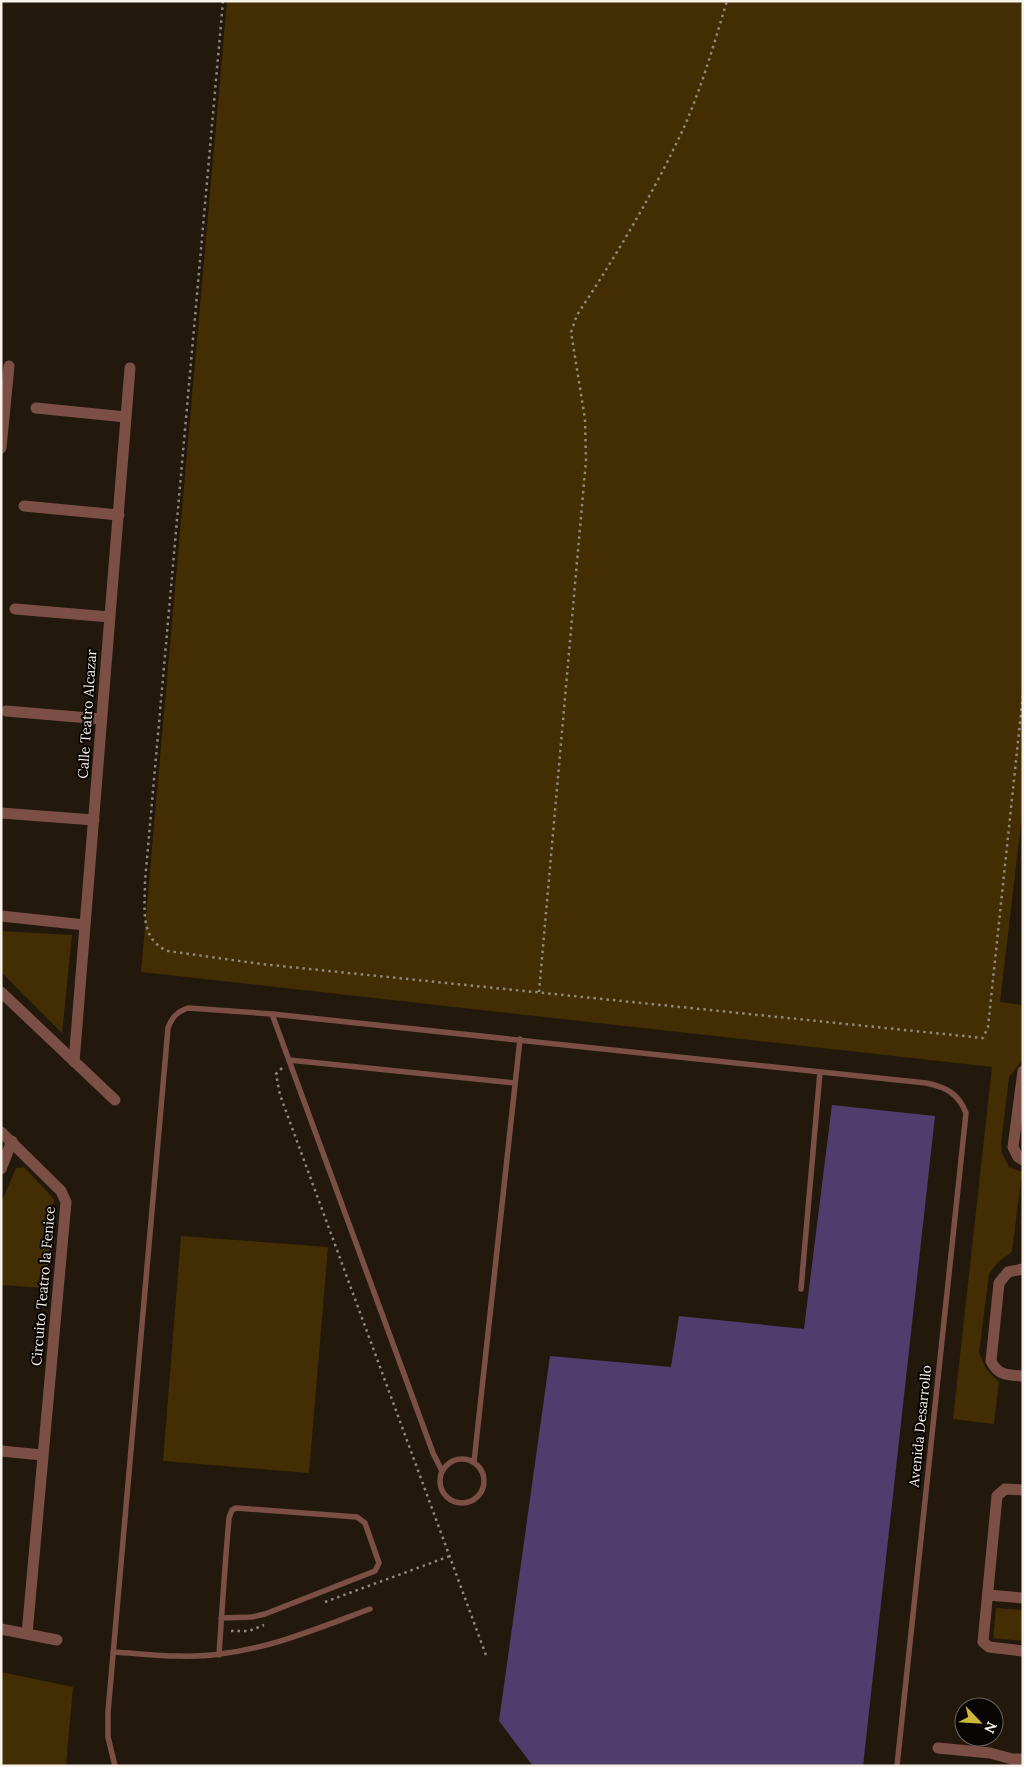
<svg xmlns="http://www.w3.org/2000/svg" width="1024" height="1767" viewBox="0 0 1024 1767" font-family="Lora,serif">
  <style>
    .green { fill: #432d03 }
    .building { fill: #4f3e6d }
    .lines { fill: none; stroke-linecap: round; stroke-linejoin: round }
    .path { stroke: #90887d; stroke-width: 2.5; stroke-dasharray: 2.5 4; stroke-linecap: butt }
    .service { stroke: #7b4f46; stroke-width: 5.5 }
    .minor { stroke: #7b4f46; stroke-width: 11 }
    .labels { text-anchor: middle; stroke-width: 4; stroke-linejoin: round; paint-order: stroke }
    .street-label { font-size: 14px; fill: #f8f2e9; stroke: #080502 }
  </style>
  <rect width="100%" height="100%" fill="#22190c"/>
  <path class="green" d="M227,1H1023V807L1000,1002L1023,1005V1059L1009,1077L1001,1144L1002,1153L1009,1167L1022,1172L1012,1252L998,1262L989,1274L979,1353L986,1369L999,1382L994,1424L953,1419L992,1067L141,972Z
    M1,931L72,935L62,1033L1,972Z
    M24,1167L54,1199L46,1288L1,1285V1203L16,1168Z
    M181,1236L328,1247L309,1473L163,1461Z
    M996,1608L1023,1610V1641L993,1638Z
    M1,1672L73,1687L66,1766H1Z"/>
  <path class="building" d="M832,1105L935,1116L863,1766H533L499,1721L550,1356L671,1367L679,1316L804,1329Z"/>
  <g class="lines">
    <path class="path" d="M223,1L145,881C145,909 139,939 168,951L261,964L983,1038L988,1027L1023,694
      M539,992L586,460L585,419L571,332L577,315C614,259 650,199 679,138C700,94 713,47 727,1
      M282,1068L276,1074L280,1095L487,1658
      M325,1602L450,1556
      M231,1631H249L264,1625"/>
    <path class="service" d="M272,1014L433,1453L442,1471
      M289,1060L515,1083
      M801,1289L820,1072
      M440 1481a22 22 0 1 1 44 0a22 22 0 1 1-44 0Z
      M474,1462L520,1039
      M113,1652C148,1654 185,1659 220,1654C272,1648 321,1627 370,1609
      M219,1655C222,1609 225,1564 229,1518L232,1510L236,1508L357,1517L365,1523L379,1563L375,1571L265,1614L252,1617L221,1618
      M115,1766L108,1737V1712L168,1028C172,1017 177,1012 188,1008L272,1014L926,1083C946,1087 959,1094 966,1113L897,1766"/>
    <path class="minor" d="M36,408L126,417
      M1,448L9,366
      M24,506L119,515
      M15,609L110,617
      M6,711L101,719
      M1,813L94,820
      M1,916L85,925
      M1,992L115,1100
      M74,1062L130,368
      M1023,1071L1013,1147L1018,1157L1023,1160
      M1,1132L61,1191L66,1202L27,1634
      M1,1169L12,1141
      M1023,1269L1008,1272L999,1283L991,1361C998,1376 1008,1375 1023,1376
      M1,1451L42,1455
      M1023,1490L1005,1489L997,1496L983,1642L989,1647L1023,1651
      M988,1595L1023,1598
      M1,1629L57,1640
      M938,1748L990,1753L1012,1759H1023"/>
  </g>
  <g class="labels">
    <g class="street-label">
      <text transform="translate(87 714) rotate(-86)" y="5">Calle Teatro Alcazar</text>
      <text transform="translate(43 1286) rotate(-85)" y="5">Circuito Teatro la Fenice</text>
      <text transform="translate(920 1426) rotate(-84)" y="5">Avenida Desarrollo</text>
    </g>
  </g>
  <rect width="1024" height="1767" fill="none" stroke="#f8f2e9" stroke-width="5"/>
  <g transform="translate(979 1722) rotate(115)"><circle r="24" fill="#080502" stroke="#68645e"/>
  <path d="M0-4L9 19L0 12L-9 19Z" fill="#ceb837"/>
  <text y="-8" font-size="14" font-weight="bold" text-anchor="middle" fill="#f8f2e9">N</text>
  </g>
</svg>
